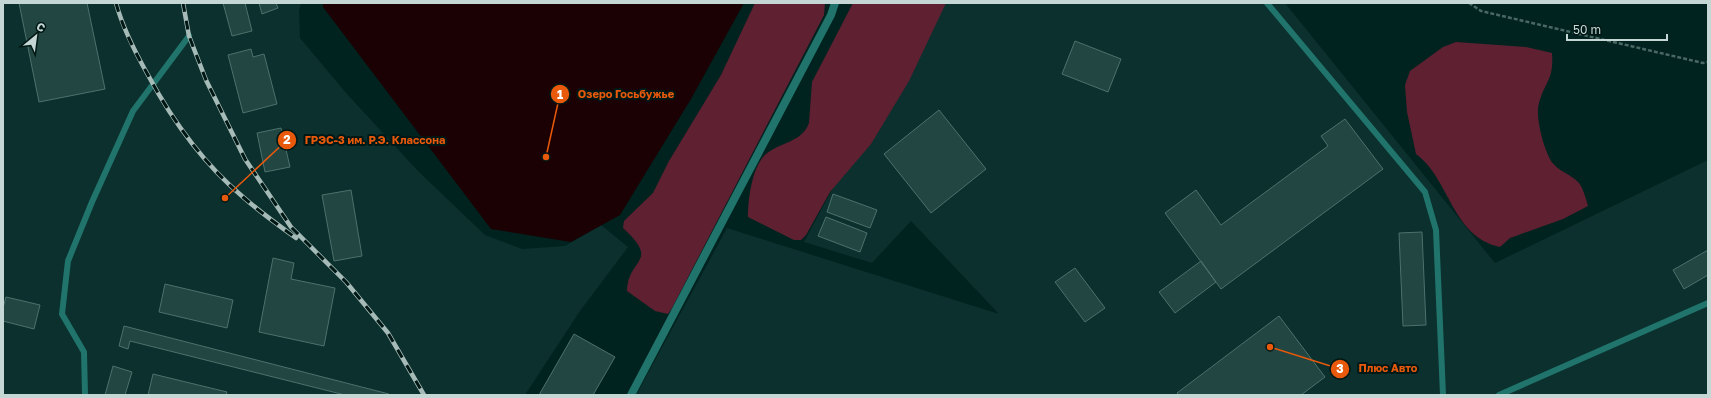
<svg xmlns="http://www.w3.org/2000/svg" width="1711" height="398" viewBox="0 0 1711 398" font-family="'Golos Text',sans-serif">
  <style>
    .built { fill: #0b302d }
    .green { fill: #5f2031 }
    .water { fill: #1b0004 }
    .building { fill: #224642; stroke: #4d716c }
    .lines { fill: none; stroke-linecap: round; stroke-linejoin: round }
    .path { stroke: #4a6763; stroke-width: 2.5; stroke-dasharray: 4 2; stroke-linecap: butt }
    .service { stroke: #20746c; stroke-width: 6 }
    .minor { stroke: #20746c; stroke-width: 8 }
    .rail-casing { stroke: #a6bbb8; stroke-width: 4.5 }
    .rail { stroke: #001815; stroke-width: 3; stroke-dasharray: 9; stroke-linecap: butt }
    .leader { fill: none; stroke: #e8590c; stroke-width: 1.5 }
    .callout-dot { fill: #e8590c; stroke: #001815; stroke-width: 1.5 }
    .mark-label { font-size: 12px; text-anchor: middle; font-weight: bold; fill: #fff }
    .callout-label { font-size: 11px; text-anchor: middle; font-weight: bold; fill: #e8590c; stroke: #001815; stroke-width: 4; stroke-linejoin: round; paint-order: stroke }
  </style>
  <rect width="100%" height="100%" fill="#00231f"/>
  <path class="built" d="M3,3H301L299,11L300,38L347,94L418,171L485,235L522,249L565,246L601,225L628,247L580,311L525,395H3Z
    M932,3H1285L1495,263L1708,160V395H636L727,228L999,314L911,221L872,263L804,242Z"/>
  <path class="green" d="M755,3H825L824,15L672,308L668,314L655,311L627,291C628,257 661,263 623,228L624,221L653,193L669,161L721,75Z
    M853,3H946L909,81L871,144L830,192L806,235L801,240H794L748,217C748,199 752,168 765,155C779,142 802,143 809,123L812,82Z
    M1456,42L1526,47L1552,53C1554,80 1545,81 1539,103C1535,116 1543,145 1549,157C1555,171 1570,173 1579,183C1583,188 1586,199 1588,206L1563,219L1510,238L1500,247C1451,236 1451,180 1416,154L1407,112L1405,85L1410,71L1443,47Z"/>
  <path class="water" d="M323,3H744L691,99L620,215L571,242L491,229L323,7Z"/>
  <path class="building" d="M19,3H87L105,89L39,102Z
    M223,3H245L252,31L232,36Z
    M259,3H276L278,8L262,14Z
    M1075,41L1121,59L1108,92L1062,74Z
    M251,49L253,57L264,54L277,104L243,113L228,55Z
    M939,110L986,169L931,213L884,154Z
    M1345,119L1383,169L1221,289L1165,213L1196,190L1221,225L1328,146L1321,136Z
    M281,128L290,167L265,172L257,133Z
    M351,190L362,256L334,261L322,195Z
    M833,194L877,210L870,228L827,212Z
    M826,217L867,233L860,252L818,236Z
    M1422,232L1426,325L1403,326L1399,233Z
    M1708,250V275L1684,289L1673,270Z
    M273,258L294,263L291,279L335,288L324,346L259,332Z
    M1201,261L1216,282L1175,313L1159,292Z
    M1075,268L1105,308L1085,322L1055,282Z
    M165,284L233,300L227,328L159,312Z
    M6,297L40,305L34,329L3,321V308Z
    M1279,316L1325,377L1301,395H1179L1177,393Z
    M124,326L389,394V395H345L130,341L128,349L119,346Z
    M574,334L615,357L593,395H539Z
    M113,366L132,372L125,395H105Z
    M153,374L227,392L226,395H148Z"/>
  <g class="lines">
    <path class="path" d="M1469,3L1481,11L1703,63L1708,62"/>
    <path class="service" d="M1267,3L1425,192L1436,230L1443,395
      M85,395L84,352L62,314L68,261L92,202L133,111L189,36
      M1499,395L1708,303"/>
    <path class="minor" d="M631,395L831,15L835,3"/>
    <g class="rail-casing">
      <path id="rail" d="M116,3C123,29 135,52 148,75C172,120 204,164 243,197C260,212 278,225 296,238
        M183,3L189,36L206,80L245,159L291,227L346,282L388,333L424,395"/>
    </g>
    <use href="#rail" class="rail"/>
  </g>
  <path class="leader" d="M546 157L560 94M225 198L287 140M1270 347L1340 369"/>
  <g class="callout-dot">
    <circle cx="546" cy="157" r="4"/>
    <circle cx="225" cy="198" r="4"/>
    <circle cx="1270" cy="347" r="4"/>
    <circle cx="560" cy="94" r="10"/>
    <circle cx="287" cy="140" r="10"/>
    <circle cx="1340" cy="369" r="10"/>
  </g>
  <g class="mark-label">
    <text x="560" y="99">1</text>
    <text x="287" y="144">2</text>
    <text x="1340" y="373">3</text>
  </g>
  <g class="callout-label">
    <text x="626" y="98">Озеро Госьбужье</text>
    <text x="375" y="144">ГРЭС-3 им. Р.Э. Классона</text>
    <text x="1388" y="372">Плюс Авто</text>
  </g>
  <rect width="1711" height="398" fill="none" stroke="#c4d7d4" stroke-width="8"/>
  <g transform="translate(36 36) rotate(29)" stroke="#001815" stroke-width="3" paint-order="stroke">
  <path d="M0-3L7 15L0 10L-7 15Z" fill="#c4d7d4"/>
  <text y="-6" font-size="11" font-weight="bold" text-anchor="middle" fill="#c4d7d4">С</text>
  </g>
  <path d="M1567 34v6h100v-6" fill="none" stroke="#c4d7d4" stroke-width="2"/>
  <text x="1573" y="34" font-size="12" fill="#c4d7d4" stroke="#001815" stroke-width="3" paint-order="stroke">50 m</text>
</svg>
